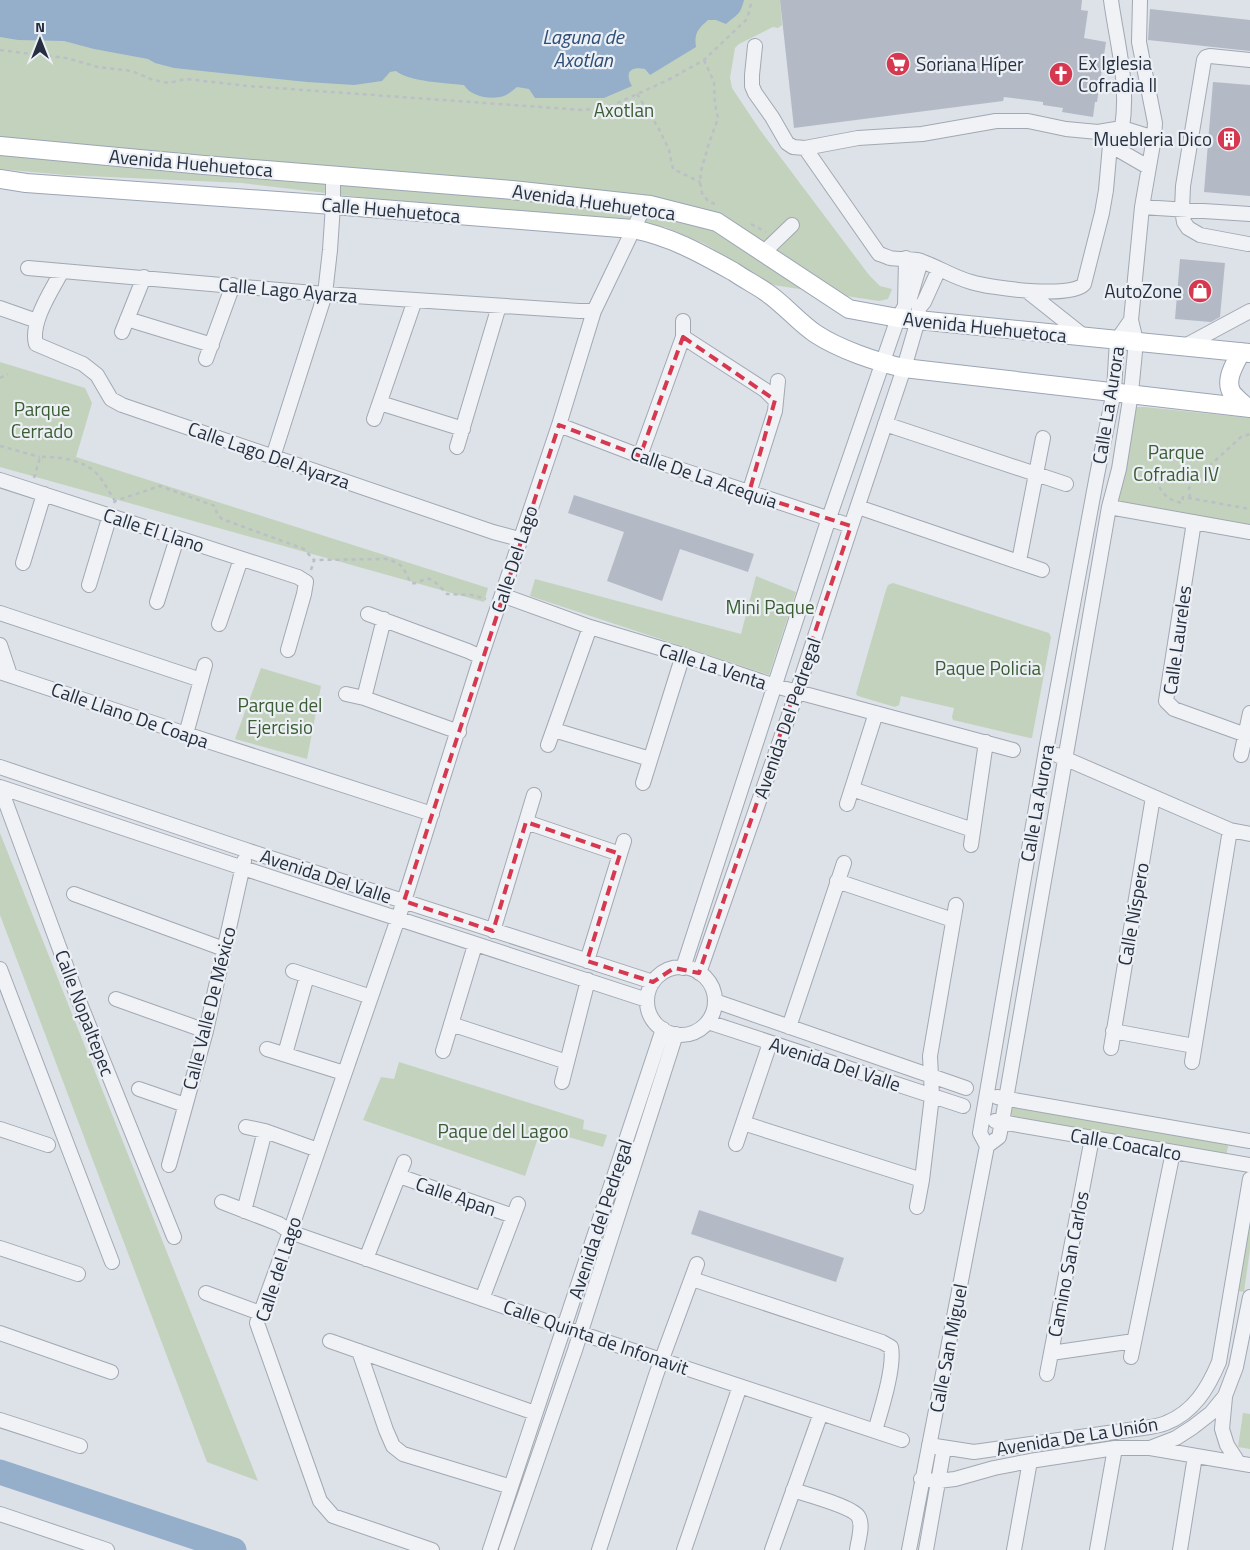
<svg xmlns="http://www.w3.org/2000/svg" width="1250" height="1550" viewBox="0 0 1250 1550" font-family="'Titillium Web',sans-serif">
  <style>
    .green { fill: #c3d2bd }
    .water { fill: #95afcb }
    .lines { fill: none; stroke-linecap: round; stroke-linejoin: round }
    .river { stroke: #95afcb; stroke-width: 25 }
    .building { fill: #b4bac5 }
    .minor-casing { stroke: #a2a8b2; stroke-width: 16 }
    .major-casing { stroke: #9ba5b4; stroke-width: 20 }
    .path { stroke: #bbbfc6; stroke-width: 2.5; stroke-dasharray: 4 4; stroke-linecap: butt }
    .minor { stroke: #f0f2f6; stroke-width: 14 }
    .major { stroke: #fff; stroke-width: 18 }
    .marked { fill: none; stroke: #d63850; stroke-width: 4; stroke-dasharray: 10 6; stroke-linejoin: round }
    .labels { text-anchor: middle; stroke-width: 4.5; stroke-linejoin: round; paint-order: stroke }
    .poi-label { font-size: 19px; fill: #252f3f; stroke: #ecf0f5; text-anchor: start }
    .park-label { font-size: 19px; fill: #3a5c32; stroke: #ecf0f5 }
    .street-label { font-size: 19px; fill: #252f3f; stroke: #ecf0f5 }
    .water-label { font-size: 20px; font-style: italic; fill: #2d4d75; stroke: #ecf0f5 }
  </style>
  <rect width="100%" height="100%" fill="#dde1e8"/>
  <path class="green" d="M0,0H780L782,25L778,28L773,27L739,44L735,48L730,78L732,88L760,130L869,275L880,286L892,289L888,299L879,301L773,285L705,244L665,227L608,218L409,203L242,183L65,175L0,169Z
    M0,362L85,388L92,403L76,457L488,588L484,602L0,467Z
    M1133,407H1145L1250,418V527L1115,506Z
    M756,576L796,592L769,675L530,596L535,579L741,634Z
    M893,583L1049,633L1051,637L1032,738H1030L953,720L952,717L954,708L901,696L899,705L895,707L858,696L856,694L886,590L888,585Z
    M261,668L321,686L307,759L235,739Z
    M0,833L258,1481L207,1462L0,915Z
    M399,1062L584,1120L583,1129L607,1135L603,1147L541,1129L525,1176L363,1120L381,1077L394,1079Z
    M1008,1102L1229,1142L1226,1156L1008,1117Z
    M1250,1196V1249L1244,1292L1234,1290Z
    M1243,1413L1250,1414V1449L1238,1447Z"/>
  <path class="water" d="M0,0H744C740,16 737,14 726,24L716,20H708C698,29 694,33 696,47L650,75L645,69C631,66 624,72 632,86L604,98H535L529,89L517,87C513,90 509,94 504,96C491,100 471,97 464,85C446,83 410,82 396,71L390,72L382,81L354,85L307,82L174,68L155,63L148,59L94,49L64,41L18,40L0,37Z"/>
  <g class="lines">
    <path class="river" d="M0,1472L234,1550"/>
  </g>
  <path class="building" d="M780,0H1082L1081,10L1088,11L1084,38L1106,42L1097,102H1095L1093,117L1062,112L1063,108L1043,105V102L1004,97L1003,101L794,128Z
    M1150,9L1250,20V51L1148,40Z
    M1213,82L1250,85V196L1204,192Z
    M1180,259L1225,263L1220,317L1211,322L1175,319Z
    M574,495L754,554L748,572L680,549L662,601L607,581L624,532L568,513Z
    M699,1210L844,1258L836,1282L691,1234Z"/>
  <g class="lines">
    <g class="minor-casing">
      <path id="minor" d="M1111,0C1117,44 1129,83 1122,128
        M755,46L752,75V86L755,93L772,117L787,143L793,147L805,148
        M1098,132L1110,145L1106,190L1102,213L1084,284C1071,299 990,288 971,282C953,277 938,267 921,261C911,258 900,260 890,258C887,257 883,255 879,254L805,148L858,138L922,134L996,121H1028L1066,129L1098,132L1122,128L1154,138
        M1110,145L1148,167
        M1142,207L1250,214
        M1248,244L1200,235L1188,228L1184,222L1182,210L1183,186L1204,60L1206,57L1210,56L1250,60
        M763,253L792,225
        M28,268L325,294L579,311H594
        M62,271C52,290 30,322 36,344L83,364L97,375L111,399L122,405L493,532L519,539
        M1027,291L1085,337
        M909,301L921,261
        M0,308L37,321
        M127,319L212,345
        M122,332L144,277
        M683,337L765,390L775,400
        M1183,347L1250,311
        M206,359L233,285
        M380,403L463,429
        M374,419L415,300
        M885,424L1066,484
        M559,425L640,456L851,526
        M457,447L499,306
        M640,456L683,337V321
        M273,457L325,294L330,250L333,205V175
        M0,480L298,577L306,582L304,594L288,650
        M749,493L775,411L778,381
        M858,507L1042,570
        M1109,507L1250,532
        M1194,522L1166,701L1174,709L1246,735
        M1019,561L1043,438
        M23,563L44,494
        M89,585L110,515
        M502,595L590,627L683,655L775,686L1013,750
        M157,602L177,538
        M0,613L201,680
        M368,614L468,651L481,657
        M219,624L241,559
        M0,645L10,675
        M0,672L186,734L432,814
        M346,694L364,698L459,732
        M364,698L384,619
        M554,730L650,759
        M186,734L205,665
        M548,745L590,627
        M1057,755L1230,830L1250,834
        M1241,755L1250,713
        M0,767L246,850L653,982
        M643,783L683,655
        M0,787L243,868L647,1000
        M0,787L79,1001L174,1237
        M852,789L973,830
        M847,804L876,713
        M526,822L620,854
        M971,845L986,742
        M837,881L953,920
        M74,894L224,949
        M493,931L534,795
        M587,961L624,841
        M647 1001a34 34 0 1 1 68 0a34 34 0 1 1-68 0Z
        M683,968L829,518L898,318L905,306L906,258
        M0,969L112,1262
        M293,971L371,997
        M699,973L797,692L851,526L904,368L918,320L919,308L924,302L939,269
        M116,999L206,1031
        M715,1001L966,1088
        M708,1022L963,1106
        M451,1024L567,1062
        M789,1027L844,863
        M1113,1031L1194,1046
        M1111,1048L1153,797
        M267,1049L344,1073
        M443,1051L475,945
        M285,1054L307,976
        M1192,1062L1230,830
        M562,1082L588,980
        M139,1089L185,1105
        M997,1097L1250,1141
        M995,1121L1250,1165
        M743,1123L922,1180
        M246,1127L265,1131L318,1150
        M0,1129L48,1145
        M736,1144L770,1043
        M987,1146L999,1137L1002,1122L1109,507L1119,469L1131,393L1136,341L1131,320L1142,207L1154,138L1155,123L1139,42L1140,0
        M169,1165L206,1031L244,861
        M399,1176L513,1216
        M222,1202L279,1224L290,1232L580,1333L902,1440
        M917,1207L922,1180L932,1096L930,1056L956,905
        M244,1211L265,1131
        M0,1248L78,1274
        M366,1259L404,1162
        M692,1279L882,1342L891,1347C895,1367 881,1410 875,1431
        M206,1293L260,1313
        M482,1299L518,1204
        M0,1333L111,1372
        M330,1341L535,1413
        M359,1351L386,1430L393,1446L403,1454L511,1487
        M1051,1353L1134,1341
        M1131,1357L1173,1152
        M1047,1374L1092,1138
        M1225,1397L1222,1429L1227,1445L1238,1462
        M0,1420L80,1446
        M929,1445L974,1452L1143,1428C1151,1427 1159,1426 1166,1423C1194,1412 1208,1388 1219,1362L1250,1179
        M1150,1448L1250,1465
        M921,1479L938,1481L955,1479L994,1468L1030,1461L1115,1448H1150L1176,1438L1193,1427L1211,1413L1225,1396L1236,1367L1250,1297
        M793,1490C805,1494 851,1506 858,1516C864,1525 858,1540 857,1550
        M0,1514L107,1550
        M432,1550L333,1516L320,1501L257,1323L290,1232L404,901L481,657L559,425L594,311L645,205
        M490,1550L663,1029
        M506,1550L575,1350L676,1034
        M599,1550L656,1375L697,1264
        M684,1550L740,1386
        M772,1550L821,1413
        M909,1550L987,1146L980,1133L1046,750L1097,475L1114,391L1117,340L1131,320
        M926,1550L944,1448
        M1014,1550L1030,1461
        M1097,1550L1115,1448
        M1180,1550L1195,1456"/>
    </g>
    <g class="major-casing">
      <path id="major" d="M0,146L204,165L512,190L650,205L717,222L849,309L898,318L1250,353
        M0,179L26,183L333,205L633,229C672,237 700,253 734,272C744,279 756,285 766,292C784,304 798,322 816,334C839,349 876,362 904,368L1250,408
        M1241,352C1235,364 1224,380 1232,393C1236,398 1242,403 1246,407"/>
    </g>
    <path class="path" d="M0,50L66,58L98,67L132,71L153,80L169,83L186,79L248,86L582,110L604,108L613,105L668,80L704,60L747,19L752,0
      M704,60L714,82L715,104L718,118L709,143L701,171L700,182L702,193L708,201L715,204
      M637,94L659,129L669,150L673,169L700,182
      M751,224L766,232
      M0,378L8,374
      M0,446L40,457
      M1157,471C1156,488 1165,500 1182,503L1183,497L1250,509
      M34,478L40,457C58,456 85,460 98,475C104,482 109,492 115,501
      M1190,498L1189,488L1195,479L1241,437L1250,434
      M114,503L115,501L160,486L215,506L217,514L222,519L304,549L314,560
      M311,570L314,560L386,559C402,563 404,568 410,582C419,587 423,575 432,580C436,582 443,590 447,594L472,595L486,599"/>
    <use href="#minor" class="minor"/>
    <use href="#major" class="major"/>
  </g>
  <path class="marked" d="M683,337L775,400L749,493L851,526L699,973L674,968L653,982L587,961L620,854L526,822L493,931L404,901L559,425L640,456Z"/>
  <defs>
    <g id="supermarket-disc" transform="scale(1.25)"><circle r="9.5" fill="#d63850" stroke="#ecf0f5"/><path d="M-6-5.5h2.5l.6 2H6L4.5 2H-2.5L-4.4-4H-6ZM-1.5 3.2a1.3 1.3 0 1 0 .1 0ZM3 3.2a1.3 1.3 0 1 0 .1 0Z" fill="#fff"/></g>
    <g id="church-disc" transform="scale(1.25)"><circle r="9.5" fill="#d63850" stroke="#ecf0f5"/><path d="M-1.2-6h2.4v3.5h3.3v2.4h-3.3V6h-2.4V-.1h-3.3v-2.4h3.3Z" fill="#fff"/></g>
    <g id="building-disc" transform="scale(1.25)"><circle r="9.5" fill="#d63850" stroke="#ecf0f5"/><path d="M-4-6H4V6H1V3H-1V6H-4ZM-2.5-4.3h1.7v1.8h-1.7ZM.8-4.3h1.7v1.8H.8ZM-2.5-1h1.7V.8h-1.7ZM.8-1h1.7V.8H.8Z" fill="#fff"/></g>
    <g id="shop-disc" transform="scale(1.25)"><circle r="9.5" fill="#d63850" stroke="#ecf0f5"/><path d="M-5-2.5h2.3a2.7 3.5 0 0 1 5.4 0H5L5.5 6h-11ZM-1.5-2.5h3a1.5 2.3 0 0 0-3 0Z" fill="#fff"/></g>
  </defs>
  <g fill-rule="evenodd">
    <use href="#supermarket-disc" x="898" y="64"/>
    <use href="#church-disc" x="1061" y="74"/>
    <use href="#building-disc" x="1229" y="139"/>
    <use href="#shop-disc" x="1200" y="291"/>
  </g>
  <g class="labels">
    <g class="poi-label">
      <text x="1078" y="70">Ex Iglesia<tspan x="1078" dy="22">Cofradia ll</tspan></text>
      <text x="916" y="71">Soriana Híper</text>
      <text x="1212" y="146" text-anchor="end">Muebleria Dico</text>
      <text x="1182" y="298" text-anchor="end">AutoZone</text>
    </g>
    <g class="park-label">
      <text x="624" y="117">Axotlan</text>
      <text x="42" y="416">Parque<tspan x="42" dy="22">Cerrado</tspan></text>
      <text x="1176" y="459">Parque<tspan x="1176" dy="22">Cofradia lV</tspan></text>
      <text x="770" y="614">Mini Paque</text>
      <text x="988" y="675">Paque Policia</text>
      <text x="280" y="712">Parque del<tspan x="280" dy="22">Ejercisio</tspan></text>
      <text x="503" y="1138">Paque del Lagoo</text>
    </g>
    <g class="street-label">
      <text transform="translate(191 163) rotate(5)" y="7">Avenida Huehuetoca</text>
      <text transform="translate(594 202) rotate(8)" y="7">Avenida Huehuetoca</text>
      <text transform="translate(391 210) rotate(5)" y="7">Calle Huehuetoca</text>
      <text transform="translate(288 290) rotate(5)" y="7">Calle Lago Ayarza</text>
      <text transform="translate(985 327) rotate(6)" y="7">Avenida Huehuetoca</text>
      <text transform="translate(1108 405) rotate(-81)" y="7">Calle La Aurora</text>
      <text transform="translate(269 455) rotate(19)" y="7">Calle Lago Del Ayarza</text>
      <text transform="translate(704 477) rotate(19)" y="7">Calle De La Acequia</text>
      <text transform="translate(154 530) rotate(18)" y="7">Calle El Llano</text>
      <text transform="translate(514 559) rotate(-72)" y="7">Calle Del Lago</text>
      <text transform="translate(1177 640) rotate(-82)" y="7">Calle Laureles</text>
      <text transform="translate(713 666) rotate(18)" y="7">Calle La Venta</text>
      <text transform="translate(130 715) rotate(19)" y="7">Calle Llano De Coapa</text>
      <text transform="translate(787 718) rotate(-71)" y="7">Avenida Del Pedregal</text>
      <text transform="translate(1037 803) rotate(-80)" y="7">Calle La Aurora</text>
      <text transform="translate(326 876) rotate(18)" y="7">Avenida Del Valle</text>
      <text transform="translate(1133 914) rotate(-80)" y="7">Calle Níspero</text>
      <text transform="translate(209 1008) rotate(-76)" y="7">Calle Valle De México</text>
      <text transform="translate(85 1013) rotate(69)" y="7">Calle Nopaltepec</text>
      <text transform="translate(835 1064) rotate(18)" y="7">Avenida Del Valle</text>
      <text transform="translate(1126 1144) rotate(10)" y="7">Calle Coacalco</text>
      <text transform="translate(456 1196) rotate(19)" y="7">Calle Apan</text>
      <text transform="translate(600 1219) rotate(-72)" y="7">Avenida del Pedregal</text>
      <text transform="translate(1068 1264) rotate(-79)" y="7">Camino San Carlos</text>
      <text transform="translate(278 1269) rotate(-72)" y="7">Calle del Lago</text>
      <text transform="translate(596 1337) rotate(19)" y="7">Calle Quinta de Infonavit</text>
      <text transform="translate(948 1348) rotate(-79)" y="7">Calle San Miguel</text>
      <text transform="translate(1077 1436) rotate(-9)" y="7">Avenida De La Unión</text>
    </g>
    <g class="water-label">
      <text x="583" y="44">Laguna de<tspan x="583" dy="23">Axotlan</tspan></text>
    </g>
  </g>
  <g transform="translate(40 40)" stroke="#ecf0f5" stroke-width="4" paint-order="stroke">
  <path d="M0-4L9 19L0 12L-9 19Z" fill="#252f3f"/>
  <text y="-8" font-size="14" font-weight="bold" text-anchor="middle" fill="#252f3f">N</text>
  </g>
</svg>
